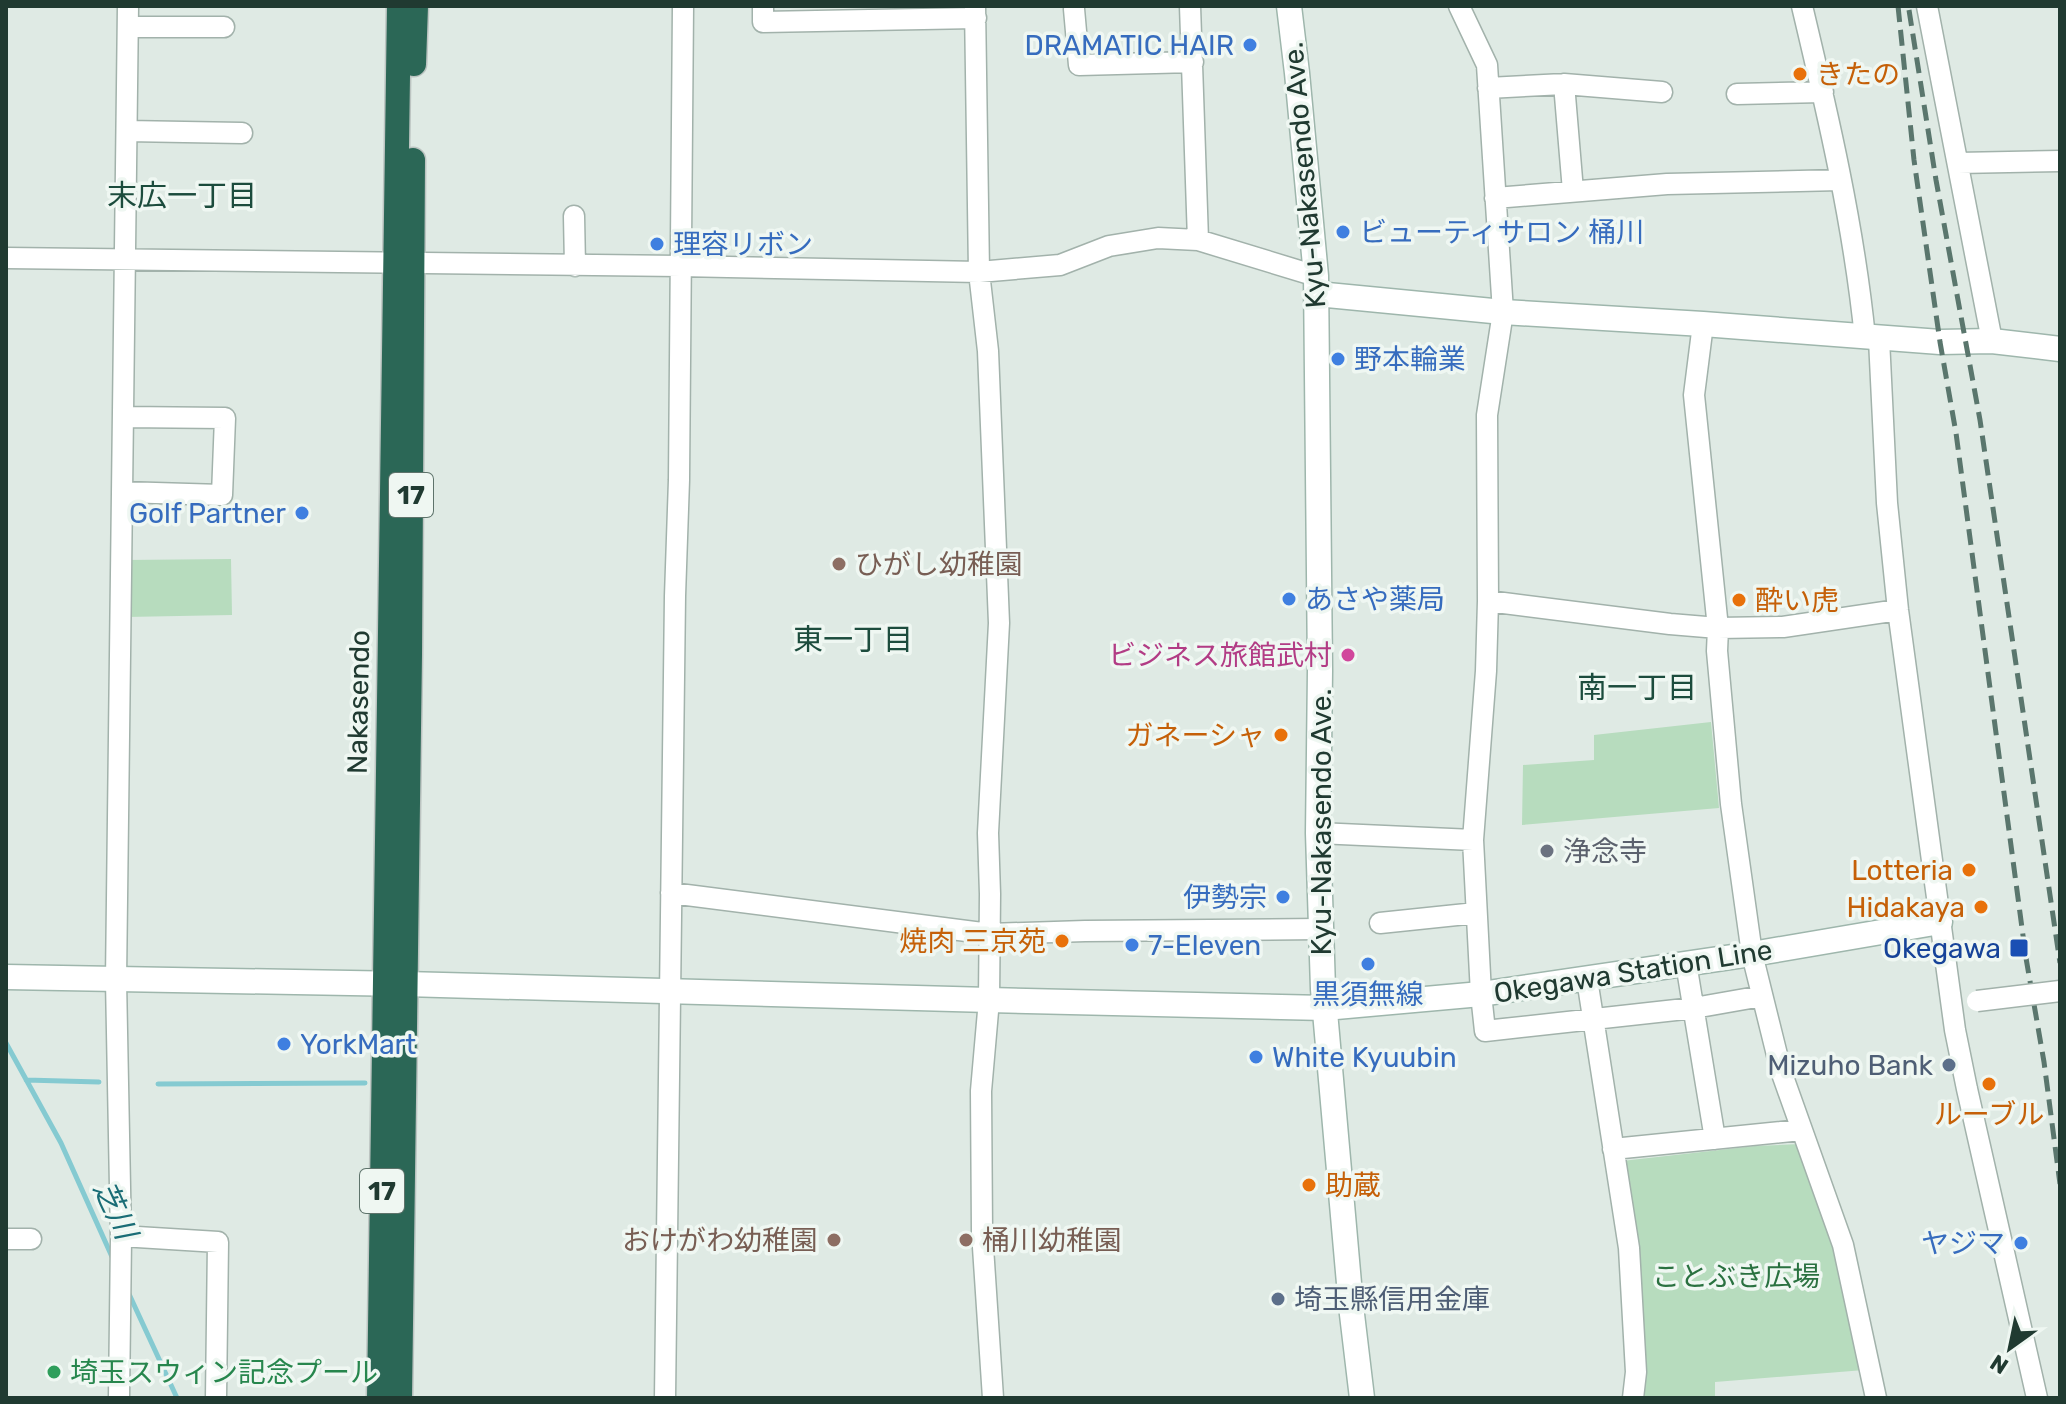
<svg xmlns="http://www.w3.org/2000/svg" width="2066" height="1404" viewBox="0 0 2066 1404" font-family="Rubik,'Noto Sans JP',sans-serif">
  <style>
    .green { fill: #b7dcbe }
    .lines { fill: none; stroke-linecap: round; stroke-linejoin: round }
    .stream { stroke: #85cad1; stroke-width: 5 }
    .street-casing { stroke: #a2b2ab; stroke-width: 23 }
    .secondary-casing { stroke: #9eb6ac; stroke-width: 27 }
    .highway-casing { stroke: #bcc4c1; stroke-width: 27 }
    .street { stroke: #fff; stroke-width: 20 }
    .secondary { stroke: #fff; stroke-width: 24 }
    .highway { stroke: #2b6756; stroke-width: 24 }
    .rail { stroke: #5a766d; stroke-width: 5; stroke-dasharray: 16 8; stroke-linecap: butt }
    .street-bridge-casing { stroke: #a2b2ab; stroke-width: 23; stroke-linecap: butt }
    .street-bridge { stroke: #fff; stroke-width: 20 }
    .shop-dot { fill: #3f7fe0; stroke: #eff7f2; stroke-width: 3 }
    .food-dot { fill: #e8710a; stroke: #eff7f2; stroke-width: 3 }
    .education-dot { fill: #8d6e63; stroke: #eff7f2; stroke-width: 3 }
    .hotel-dot { fill: #d1479c; stroke: #eff7f2; stroke-width: 3 }
    .worship-dot { fill: #6b7280; stroke: #eff7f2; stroke-width: 3 }
    .transit-dot { fill: #1a4fb4; stroke: #eff7f2; stroke-width: 3 }
    .service-dot { fill: #5c6f8a; stroke: #eff7f2; stroke-width: 3 }
    .leisure-dot { fill: #2e9e5b; stroke: #eff7f2; stroke-width: 3 }
    .labels { text-anchor: middle; stroke-width: 7; stroke-linejoin: round; paint-order: stroke }
    .shield { fill: #eff7f2; stroke: #5e736b; stroke-width: 2 }
    .shield-label { font-size: 26px; font-weight: bold; fill: #203a31 }
    .shop-label { font-size: 28px; fill: #366cbe; stroke: #eff7f2; text-anchor: start }
    .food-label { font-size: 28px; fill: #c56008; stroke: #eff7f2; text-anchor: end }
    .street-label { font-size: 28px; fill: #203a31; stroke: #eff7f2 }
    .education-label { font-size: 28px; fill: #785e54; stroke: #eff7f2; text-anchor: start }
    .hotel-label { font-size: 28px; fill: #b23c85; stroke: #eff7f2; text-anchor: end }
    .worship-label { font-size: 28px; fill: #5b616d; stroke: #eff7f2; text-anchor: start }
    .transit-label { font-size: 28px; fill: #164399; stroke: #eff7f2; text-anchor: end }
    .service-label { font-size: 28px; fill: #4e5e75; stroke: #eff7f2; text-anchor: end }
    .park-label { font-size: 28px; fill: #2a7140; stroke: #eff7f2 }
    .leisure-label { font-size: 28px; fill: #27864d; stroke: #eff7f2; text-anchor: start }
    .neighbourhood-label { font-size: 30px; fill: #1c4c3d; stroke: #eff7f2 }
    .water-label { font-size: 30px; font-style: italic; fill: #1a6d76; stroke: #eff7f2 }
  </style>
  <rect width="100%" height="100%" fill="#dfeae4"/>
  <path class="green" d="M231,559L232,615L126,617L125,560Z
    M1711,722L1719,808L1522,825L1523,765L1594,760V735Z
    M1800,1144L1838,1254L1864,1370L1715,1382V1398H1639L1622,1161L1755,1146Z"/>
  <g class="lines">
    <path class="stream" d="M6,1043L61,1143L113,1259
      M26,1080L99,1082
      M158,1084L365,1083
      M129,1294L177,1398"/>
    <g class="street-casing">
      <path id="street" d="M763,6V22L976,18
        M975,6L979,272L988,351L999,623L988,833L990,894L989,1000L981,1091L982,1232L993,1398
        M1190,6L1198,240
        M1459,6L1487,65L1503,312L1487,415L1488,601L1486,671L1473,840L1481,994L1485,1031L1694,1008L1762,996
        M1802,6C1828,115 1854,226 1865,338
        M1927,6L1992,341
        M1074,9L1079,65L1193,62
        M128,27H224
        M1564,84L1573,191
        M1488,88L1564,84L1662,92
        M1737,94L1823,92
        M127,131L242,133
        M1958,163L2060,161
        M1495,198L1667,184L1840,180
        M574,216L575,266
        M6,258L680,266L979,272L1060,265L1109,246L1158,238L1198,240L1316,276
        M1703,324L1694,395L1718,628L1717,651L1731,804L1752,954L1781,1071L1843,1245L1876,1398
        M1879,339L1887,503L1898,610L1955,1030L1967,1089L2037,1398
        M122,492L222,495L225,418L124,417
        M1488,601L1670,624L1718,628L1783,627L1898,610
        M1318,833L1473,840
        M671,893L990,934L1085,931L1321,929
        M1380,923L1476,913
        M1686,963L1715,1139
        M1587,979L1629,1248L1636,1372L1633,1398
        M1613,1149L1801,1130
        M121,1236L218,1242L216,1398
        M6,1239H31
        M119,1398L121,1239L116,980L128,6
        M665,1398L675,596L679,480L683,6"/>
    </g>
    <g class="secondary-casing">
      <path id="secondary" d="M1289,6L1297,73L1316,276L1320,671L1318,833L1323,989L1351,1306L1362,1398
        M1317,294L1503,312L1703,324L1940,342L1992,341L2060,349
        M6,977L405,984L989,1000L1325,1008L1481,994L1752,954L1940,922"/>
    </g>
    <g class="highway-casing">
      <path id="highway" d="M414,64L416,6
        M379,1398L399,6
        M400,1398L410,654L413,160"/>
    </g>
    <use href="#street" class="street"/>
    <use href="#secondary" class="secondary"/>
    <use href="#highway" class="highway"/>
    <path class="rail" d="M1898,6L1914,160L1940,342L1956,433L2026,958L2044,1062L2060,1184
      M1909,10L1936,180L1980,420L2060,963"/>
    <g class="street-bridge-casing">
      <path id="street-bridge" d="M1977,1001L2060,991"/>
    </g>
    <use href="#street-bridge" class="street-bridge"/>
  </g>
  <g class="shop-dot">
    <circle cx="1250" cy="45" r="8"/>
    <circle cx="1343" cy="232" r="8"/>
    <circle cx="657" cy="244" r="8"/>
    <circle cx="1338" cy="359" r="8"/>
    <circle cx="302" cy="513" r="8"/>
    <circle cx="1289" cy="599" r="8"/>
    <circle cx="1283" cy="897" r="8"/>
    <circle cx="1132" cy="945" r="8"/>
    <circle cx="1368" cy="964" r="8"/>
    <circle cx="284" cy="1044" r="8"/>
    <circle cx="1256" cy="1057" r="8"/>
    <circle cx="2021" cy="1243" r="8"/>
  </g>
  <g class="food-dot">
    <circle cx="1800" cy="74" r="8"/>
    <circle cx="1739" cy="600" r="8"/>
    <circle cx="1281" cy="735" r="8"/>
    <circle cx="1969" cy="870" r="8"/>
    <circle cx="1981" cy="907" r="8"/>
    <circle cx="1062" cy="941" r="8"/>
    <circle cx="1989" cy="1084" r="8"/>
    <circle cx="1309" cy="1185" r="8"/>
  </g>
  <g class="education-dot">
    <circle cx="839" cy="564" r="8"/>
    <circle cx="834" cy="1240" r="8"/>
    <circle cx="966" cy="1240" r="8"/>
  </g>
  <circle class="hotel-dot" cx="1348" cy="655" r="8"/>
  <circle class="worship-dot" cx="1547" cy="851" r="8"/>
  <rect class="transit-dot" x="2009" y="938" width="20" height="20" rx="4"/>
  <g class="service-dot">
    <circle cx="1949" cy="1065" r="8"/>
    <circle cx="1278" cy="1299" r="8"/>
  </g>
  <circle class="leisure-dot" cx="54" cy="1372" r="8"/>
  <g class="labels">
    <g class="shield">
      <rect x="389" y="473" width="44" height="44" rx="6"/>
      <rect x="360" y="1169" width="44" height="44" rx="6"/>
    </g>
    <g class="shield-label">
      <text x="411" y="504">17</text>
      <text x="382" y="1200">17</text>
    </g>
    <g class="shop-label">
      <text x="1234" y="55" text-anchor="end">DRAMATIC HAIR</text>
      <text x="1359" y="242">ビューティサロン 桶川</text>
      <text x="673" y="254">理容リボン</text>
      <text x="1354" y="369">野本輪業</text>
      <text x="286" y="523" text-anchor="end">Golf Partner</text>
      <text x="1305" y="609">あさや薬局</text>
      <text x="1267" y="907" text-anchor="end">伊勢宗</text>
      <text x="1148" y="955">7-Eleven</text>
      <text x="1368" y="1004" text-anchor="middle">黒須無線</text>
      <text x="300" y="1054">YorkMart</text>
      <text x="1272" y="1067">White Kyuubin</text>
      <text x="2005" y="1253" text-anchor="end">ヤジマ</text>
    </g>
    <g class="food-label">
      <text x="1816" y="84" text-anchor="start">きたの</text>
      <text x="1755" y="610" text-anchor="start">酔い虎</text>
      <text x="1265" y="745">ガネーシャ</text>
      <text x="1953" y="880">Lotteria</text>
      <text x="1965" y="917">Hidakaya</text>
      <text x="1046" y="951">焼肉 三京苑</text>
      <text x="1989" y="1124" text-anchor="middle">ルーブル</text>
      <text x="1325" y="1195" text-anchor="start">助蔵</text>
    </g>
    <g class="street-label">
      <text transform="translate(1304 175) rotate(-95)" y="10">Kyu-Nakasendo Ave.</text>
      <text transform="translate(358 702) rotate(-89)" y="10">Nakasendo</text>
      <text transform="translate(1321 822) rotate(-90)" y="10">Kyu-Nakasendo Ave.</text>
      <text transform="translate(1633 971) rotate(-9)" y="10">Okegawa Station Line</text>
    </g>
    <g class="education-label">
      <text x="855" y="574">ひがし幼稚園</text>
      <text x="818" y="1250" text-anchor="end">おけがわ幼稚園</text>
      <text x="982" y="1250">桶川幼稚園</text>
    </g>
    <g class="hotel-label">
      <text x="1332" y="665">ビジネス旅館武村</text>
    </g>
    <g class="worship-label">
      <text x="1563" y="861">浄念寺</text>
    </g>
    <g class="transit-label">
      <text x="2001" y="958">Okegawa</text>
    </g>
    <g class="service-label">
      <text x="1933" y="1075">Mizuho Bank</text>
      <text x="1294" y="1309" text-anchor="start">埼玉縣信用金庫</text>
    </g>
    <g class="park-label">
      <text x="1736" y="1286">ことぶき広場</text>
    </g>
    <g class="leisure-label">
      <text x="70" y="1382">埼玉スウィン記念プール</text>
    </g>
    <g class="neighbourhood-label">
      <text x="182" y="206">末広一丁目</text>
      <text x="853" y="650">東一丁目</text>
      <text x="1637" y="698">南一丁目</text>
    </g>
    <g class="water-label">
      <text transform="translate(115 1210) rotate(65)" y="10">芝川</text>
    </g>
  </g>
  <rect width="2066" height="1404" fill="none" stroke="#203a31" stroke-width="16"/>
  <g transform="translate(2010 1348) rotate(213)" stroke="#eff7f2" stroke-width="6" paint-order="stroke">
  <path d="M0-6L14 30L0 20L-14 30Z" fill="#203a31"/>
  <text y="-12" font-size="22" font-weight="bold" text-anchor="middle" fill="#203a31">N</text>
  </g>
</svg>
